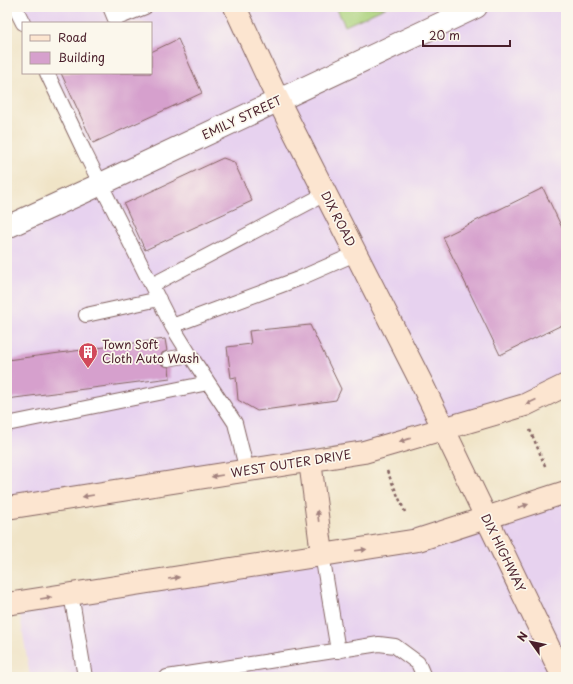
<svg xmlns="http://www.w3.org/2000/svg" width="573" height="684" viewBox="0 0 573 684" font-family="'Playpen Sans',sans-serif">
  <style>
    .built { fill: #e7d2ef }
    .green { fill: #aad17b; stroke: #7a7853 }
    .building { fill: #d6a0cd }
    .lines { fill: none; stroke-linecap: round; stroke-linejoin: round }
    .lane-casing { stroke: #846462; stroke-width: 16 }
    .street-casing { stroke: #846462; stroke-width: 24 }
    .secondary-casing { stroke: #846462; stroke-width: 24 }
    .path { stroke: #846462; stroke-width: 2.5; stroke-dasharray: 3 3; stroke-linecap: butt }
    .lane { stroke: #fff; stroke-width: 14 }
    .street { stroke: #fff; stroke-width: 22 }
    .secondary { stroke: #fce5d0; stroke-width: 22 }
    .oneway { fill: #a3827e }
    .labels { text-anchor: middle; stroke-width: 3.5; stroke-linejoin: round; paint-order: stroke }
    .street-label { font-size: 12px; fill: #4a1f2b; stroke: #fbf7ec }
    .poi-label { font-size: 12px; fill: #4a1f2b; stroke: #fbf7ec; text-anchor: start }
  </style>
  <rect width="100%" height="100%" fill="#fbf7ec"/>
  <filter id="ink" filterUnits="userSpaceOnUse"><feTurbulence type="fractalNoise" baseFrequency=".025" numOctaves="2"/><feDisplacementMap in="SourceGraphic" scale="8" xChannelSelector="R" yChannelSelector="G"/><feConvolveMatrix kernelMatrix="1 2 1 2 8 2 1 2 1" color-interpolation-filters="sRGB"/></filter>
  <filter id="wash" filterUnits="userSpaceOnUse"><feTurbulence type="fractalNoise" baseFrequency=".012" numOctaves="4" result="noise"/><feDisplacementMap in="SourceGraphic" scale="16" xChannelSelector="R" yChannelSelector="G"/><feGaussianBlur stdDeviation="0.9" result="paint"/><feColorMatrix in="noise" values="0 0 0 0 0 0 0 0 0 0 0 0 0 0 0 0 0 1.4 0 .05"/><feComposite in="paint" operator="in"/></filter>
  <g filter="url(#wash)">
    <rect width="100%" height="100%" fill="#f0e4c7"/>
    <path class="built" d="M15,7H566V385L443,430L7,508V227L101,184L47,73H151V23H23Z
      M566,492V677H30L18,603L322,554Z"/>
    <path class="green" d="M336,7H387L345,26Z"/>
    <g id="blocks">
      <path class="building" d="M178,39L202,93L93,143L61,73H151V52Z
        M223,158L234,162L252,201L145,250L124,204Z
        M543,188L566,236V323L500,355L443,237Z
        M310,325L341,389L336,400L257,411L238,400L236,377L231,378L227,347L251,344L249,331Z
        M165,339L167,351L162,353L160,360L162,365L169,367L170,378L7,399V360Z"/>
    </g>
  </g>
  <g filter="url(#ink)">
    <use href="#blocks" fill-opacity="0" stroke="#846462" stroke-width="1"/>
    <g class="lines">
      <g class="lane-casing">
        <path id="lane" d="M15,7L23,23
          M110,7L115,19L145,7
          M47,73L85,153L172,326L190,355L235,423L247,471
          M152,285L325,194
          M86,315L159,299
          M172,326L298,279L355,254
          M168,359L190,355
          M7,424L208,383
          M322,554L338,651
          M71,594L85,677
          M167,677L379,644L395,646L418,663L424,677"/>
      </g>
      <g class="street-casing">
        <path id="street" d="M7,227L101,184L476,7"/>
      </g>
      <g class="secondary-casing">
        <path id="secondary" d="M235,7L278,100L422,384L563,677
          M310,461L322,554
          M7,508L364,452L525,405L566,385
          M7,604L418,540L566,492"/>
      </g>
      <path class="path" d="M530,430L546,468
        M387,471L405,512"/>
      <use href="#lane" class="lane"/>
      <use href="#street" class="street"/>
      <use href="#secondary" class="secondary"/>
    </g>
    <defs><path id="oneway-solid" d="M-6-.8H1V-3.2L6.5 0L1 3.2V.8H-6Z"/></defs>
    <g class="oneway">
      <use href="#oneway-solid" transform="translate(531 402) rotate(155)"/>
      <use href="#oneway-solid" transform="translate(405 440) rotate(164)"/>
      <use href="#oneway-solid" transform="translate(217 476) rotate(171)"/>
      <use href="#oneway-solid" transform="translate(88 496) rotate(171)"/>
      <use href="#oneway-solid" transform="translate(523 506) rotate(-18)"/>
      <use href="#oneway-solid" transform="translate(318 516) rotate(-97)"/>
      <use href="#oneway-solid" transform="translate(361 550) rotate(-7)"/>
      <use href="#oneway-solid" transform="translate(174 578) rotate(-9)"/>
      <use href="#oneway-solid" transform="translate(46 598) rotate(-9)"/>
    </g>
  </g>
  <defs>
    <g id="building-pin" transform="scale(1)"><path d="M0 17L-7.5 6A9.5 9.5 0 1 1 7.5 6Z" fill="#d1495b" stroke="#fbf7ec"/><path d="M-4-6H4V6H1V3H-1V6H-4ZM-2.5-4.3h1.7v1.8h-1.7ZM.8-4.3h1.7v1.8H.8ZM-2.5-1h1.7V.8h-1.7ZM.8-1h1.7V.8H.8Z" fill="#fff"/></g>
  </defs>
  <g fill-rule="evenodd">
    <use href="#building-pin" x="88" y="352"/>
  </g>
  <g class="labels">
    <g class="street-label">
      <text transform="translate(242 118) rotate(-25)" y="4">EMILY STREET</text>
      <text transform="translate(338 219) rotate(63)" y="4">DIX ROAD</text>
      <text transform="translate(291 464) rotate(-9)" y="4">WEST OUTER DRIVE</text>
      <text transform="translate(503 553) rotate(64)" y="4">DIX HIGHWAY</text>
    </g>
    <g class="poi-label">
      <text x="102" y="349">Town Soft<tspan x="102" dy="14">Cloth Auto Wash</tspan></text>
    </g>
  </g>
  <rect width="573" height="684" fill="none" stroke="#fbf7ec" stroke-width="24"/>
  <rect x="22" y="22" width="130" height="52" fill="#fbf7ec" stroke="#b4a19f"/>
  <rect x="30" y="35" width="20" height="6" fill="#fce5d0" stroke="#b4a19f"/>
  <text x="58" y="42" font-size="12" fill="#4a1f2b">Road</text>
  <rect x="30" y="52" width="20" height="12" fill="#d6a0cd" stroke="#b4a19f"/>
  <text x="58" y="62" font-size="12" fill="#4a1f2b">Building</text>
  <g transform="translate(531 642) rotate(303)" stroke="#fbf7ec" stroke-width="3" paint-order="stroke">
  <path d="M0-3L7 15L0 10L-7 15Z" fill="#4a1f2b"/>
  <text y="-6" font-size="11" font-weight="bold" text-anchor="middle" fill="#4a1f2b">N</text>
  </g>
  <path d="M423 40v6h87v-6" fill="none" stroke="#4a1f2b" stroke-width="2"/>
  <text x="429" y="40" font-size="12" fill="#4a1f2b" stroke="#fbf7ec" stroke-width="3" paint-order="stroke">20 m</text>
</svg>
